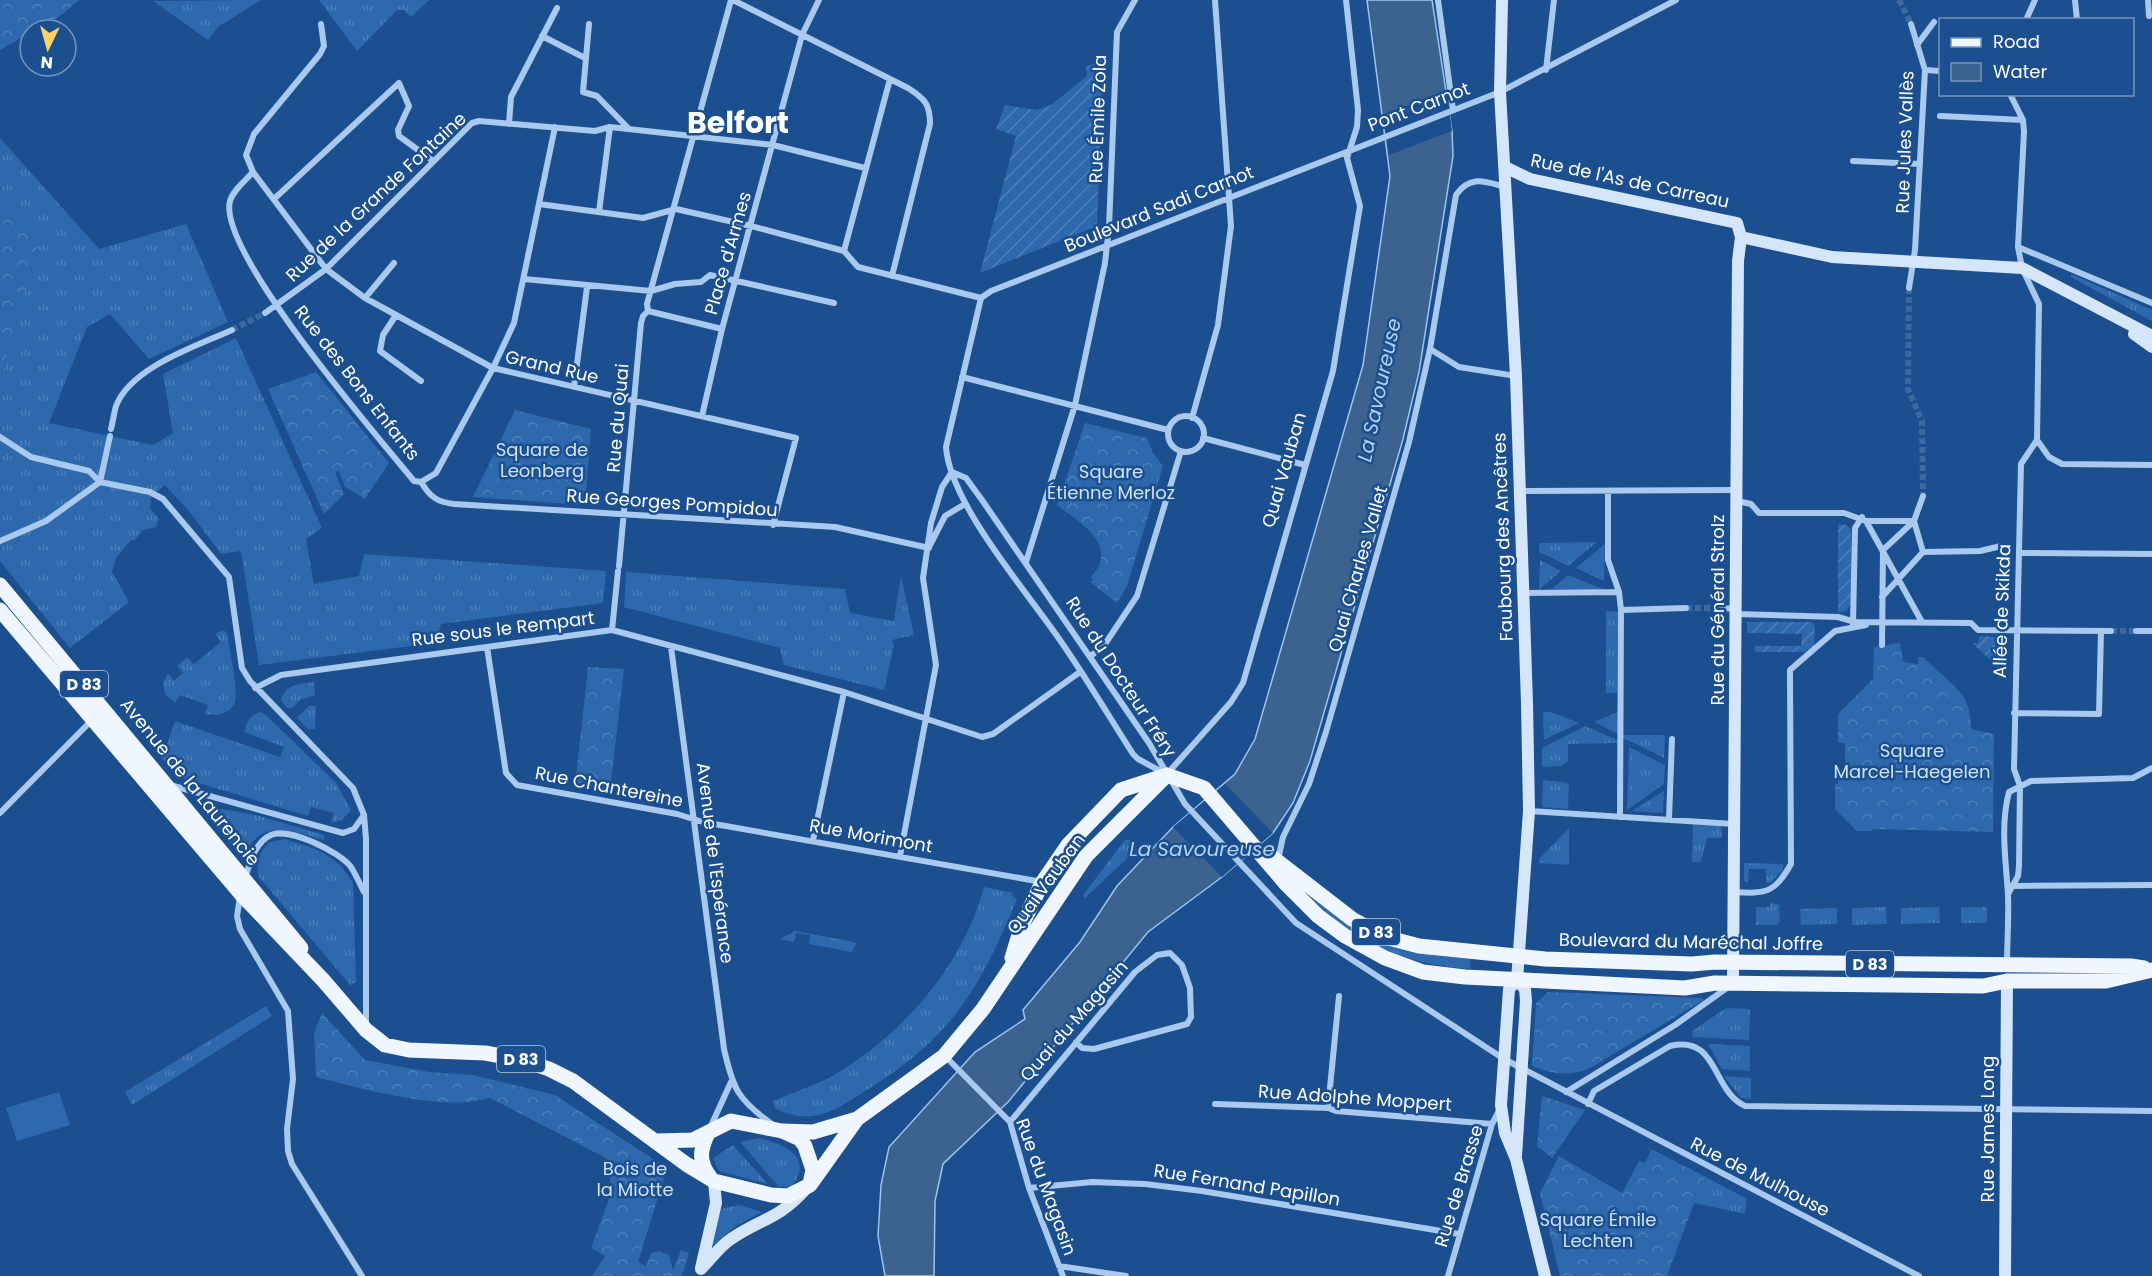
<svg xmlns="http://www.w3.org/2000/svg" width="2152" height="1276" viewBox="0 0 2152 1276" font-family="Poppins,sans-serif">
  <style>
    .grass { fill: url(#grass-tufts) }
    .forest { fill: url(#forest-crowns) }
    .garden { fill: url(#garden-furrows) }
    .pitch { fill: #2e69ad }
    .water { fill: #3c6290; stroke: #9cc4f0; stroke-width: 1.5 }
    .pier { fill: #1b4f8f }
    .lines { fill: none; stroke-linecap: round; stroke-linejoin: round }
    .street-tunnel { stroke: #3d69a0; stroke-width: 6; stroke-dasharray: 6 3; stroke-linecap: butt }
    .street { stroke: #a9c9ee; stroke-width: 6 }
    .secondary { stroke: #d6e6fa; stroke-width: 12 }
    .primary { stroke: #f0f6ff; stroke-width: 15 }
    .labels { text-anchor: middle; stroke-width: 5; stroke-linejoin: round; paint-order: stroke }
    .shield { fill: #1b4f8f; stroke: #bbcadd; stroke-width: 1.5 }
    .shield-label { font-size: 16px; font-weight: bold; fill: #fff }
    .street-label { font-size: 18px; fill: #fff; stroke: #1b4f8f }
    .park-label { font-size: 18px; fill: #cfe3fa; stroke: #1b4f8f }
    .water-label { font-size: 20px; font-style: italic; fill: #b5d3f5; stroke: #1b4f8f }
    .town-label { font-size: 30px; font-weight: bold; fill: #fff; stroke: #1b4f8f }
  </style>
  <defs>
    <pattern id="grass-tufts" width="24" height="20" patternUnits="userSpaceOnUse" patternTransform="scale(1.5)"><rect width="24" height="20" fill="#2e69ad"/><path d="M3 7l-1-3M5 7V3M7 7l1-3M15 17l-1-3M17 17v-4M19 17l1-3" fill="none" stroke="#4d80b9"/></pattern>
    <pattern id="forest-crowns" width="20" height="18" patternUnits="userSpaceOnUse" patternTransform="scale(1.5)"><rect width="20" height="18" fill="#2e69ad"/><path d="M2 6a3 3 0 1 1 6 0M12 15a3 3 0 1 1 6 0" fill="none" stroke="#4d80b9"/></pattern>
    <pattern id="garden-furrows" width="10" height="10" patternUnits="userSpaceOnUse" patternTransform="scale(1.5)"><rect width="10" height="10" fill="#2e69ad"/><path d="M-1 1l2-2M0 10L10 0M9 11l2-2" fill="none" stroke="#4d80b9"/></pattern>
  </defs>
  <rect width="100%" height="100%" fill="#1b4f8f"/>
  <path class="grass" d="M261,0L218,27L208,40L153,1Z
    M319,0H429L411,17L404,10H397L357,51Z
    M0,138L99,249L186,224L228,322L149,359L110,314L87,327L49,423L153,445L173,433L163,374L236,338L322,528L306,539L314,584L359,576L364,554L606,571L603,603L441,624L435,643L259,665L241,551L221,554L189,511L165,485L151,497L150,508L159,519L156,527L143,530L135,540H131L116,558L112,572L129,602L70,648L0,561V381L39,242L0,197Z
    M2071,274L2152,310V321L2071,277Z
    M1597,542L1568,566L1539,552V543Z
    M1605,544L1604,581L1576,568Z
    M1540,560L1561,571L1539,590Z
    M626,572L845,589L850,613L894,621L901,576L914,635L892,640L894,645L884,690L784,665L780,648L624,607Z
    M1568,575L1603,589H1552Z
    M1606,611L1618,612L1617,693H1606Z
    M224,630L227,634C229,648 240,694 234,705C230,711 224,713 218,715L205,714L208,705L180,695L175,703L165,694L163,683L168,673L174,681L183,673L177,666L187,657L194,664L221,642L215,634Z
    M314,682L315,695L300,700L293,708H287L281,700C286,683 299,684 314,682Z
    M309,706H316L315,729H308L297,718Z
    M260,712L266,715L336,783L351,810L342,820L331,823L334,813L311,807L308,816L182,778L162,759L175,721L280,757L284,747L244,732C247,722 249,716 260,712Z
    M1543,712H1551L1579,723L1544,740Z
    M1618,712V734L1594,722Z
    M1585,726L1618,740V743L1568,744V761L1561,766L1542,767V748Z
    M1623,735H1665L1664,758L1623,738Z
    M1629,747L1665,765L1664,784L1627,810Z
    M1543,780L1569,783L1568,809L1542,807Z
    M1664,791L1663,813L1632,811Z
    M216,808L256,815L324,835L325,838L323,840C296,833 269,819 249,846C246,850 246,855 242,858L209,815Z
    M1693,825L1721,826L1722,838H1707L1701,862H1692Z
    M1569,828V865L1539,863L1540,858Z
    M284,839C314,848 337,854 353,883L356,982L350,985L259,877C255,862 259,855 268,843Z
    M1125,840H1129L1137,849L1085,898L1083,895Z
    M1744,863L1783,864V870L1770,883H1766V869H1749L1748,883L1744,881Z
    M984,887L1013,893L1012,896L1017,899C979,990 953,1036 867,1090C834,1111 814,1126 775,1109L773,1101C793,1092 817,1085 836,1074C905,1032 963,965 984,887Z
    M1306,892C1365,939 1395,953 1471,958L1470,969C1396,963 1359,941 1303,895Z
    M1771,902L1779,905L1780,921L1777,925H1756V907H1770Z
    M1886,907L1887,924L1852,925V908Z
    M1939,907L1940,923L1901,924V908Z
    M1961,907H1987V923H1961Z
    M1837,908V924L1801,925L1800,909Z
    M795,931L854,942L856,944L852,952L809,944L810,935L796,933L794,942L780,939Z
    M266,1006L272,1016L132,1105L125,1092Z
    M1726,1008L1750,1009L1749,1040L1693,1037L1692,1031Z
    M1708,1044L1750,1046V1071L1722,1069Z
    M1724,1076L1751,1078V1099L1741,1098Z
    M759,1138C782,1144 815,1155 792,1186L779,1187L740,1142Z
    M733,1145L768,1184L719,1171L713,1158Z
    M1704,1176L1747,1199L1745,1214L1694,1203Z
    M739,1205L762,1212L737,1225L711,1247L721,1209Z"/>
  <path class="forest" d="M0,0H79C66,10 47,30 30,30V33L0,50Z
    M0,197L39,242L0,381Z
    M316,372L389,463L365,499L345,487L339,471L335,472L344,494L324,514L268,389Z
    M515,410L591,429L585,505L473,497Z
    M1085,423L1147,438L1153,453L1163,466L1127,586L1117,603L1090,582L1093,580L1091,577C1120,545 1080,523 1057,505Z
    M1900,643L1903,662L1918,664V657H1923C1948,683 1972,690 1971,729L1994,734L1993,832L1872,829V831H1857L1835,809V784H1838V779L1845,778V743H1838V714L1873,679L1874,647Z
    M588,667L624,669L610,791L575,785Z
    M1548,992L1701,998L1704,1000L1590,1068C1569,1077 1552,1074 1532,1066L1536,1003Z
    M322,1013L365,1060L429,1072L473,1075L555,1095L667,1168L638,1262L646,1266L651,1253L659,1251L669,1255L673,1270L681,1250L689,1253L682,1276H592L605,1256L591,1248L612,1191L606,1158L490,1098C442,1112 365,1089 316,1077L314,1033Z
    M1542,1096L1585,1110L1552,1158L1537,1146Z
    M1647,1147L1704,1176L1667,1276H1560L1540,1193L1559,1156L1622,1193L1639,1161L1645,1163L1651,1150Z"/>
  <path class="garden" d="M1103,59L1097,226L980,273L1016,136L996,129L1005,105L1036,110L1051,105L1087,76L1086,67Z
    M1838,524L1846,525L1851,529V604L1846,611L1838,612Z
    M1747,622H1812L1815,625L1814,646L1804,652H1755V646H1801L1802,634L1747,633Z
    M1979,636L1995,637V664L1972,643H1978Z"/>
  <path class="pitch" d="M59,1092L70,1125L17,1141L6,1108Z"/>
  <path class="water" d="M1367,0H1432L1452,131L1453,156L1419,372L1403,439L1310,761L1293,803L1273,833L1222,877L1148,932L1008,1102L943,1164L935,1201L934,1276H885L878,1236L881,1185L889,1147L975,1052L1025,1019L1023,1010L1080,942L1117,886L1173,827L1235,774L1255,739L1363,365L1390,176Z"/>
  <path class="pier" d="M1447,90L1452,131L1389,155L1383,115Z
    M1225,784L1273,833L1222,877L1173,827Z"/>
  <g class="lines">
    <path class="street-tunnel" d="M1899,0L1911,24
      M1909,288L1908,389L1922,421L1923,496
      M232,330L265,313
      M1686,608H1722
      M2111,631H2136"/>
    <path class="street" d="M733,0L908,88C925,99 930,104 930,124L892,276
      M1438,0L1453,110
      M2075,0L2077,20
      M2148,0L2149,16
      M2026,20L2035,0
      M321,24L324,46L320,54L254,134L246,155L253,172L326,269L365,298L493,368L796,438L773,525
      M589,24L583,92L597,96L629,129
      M542,36L585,58
      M1917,45L1934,22
      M1546,70L1554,0
      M1925,70L1940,71
      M2010,94L2023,120L2024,132L2018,247L2022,268L2039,304L2037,440L2049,457L2062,464L2152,465
      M1940,116L2023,120
      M509,124L511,97L557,8
      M1853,161L1920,164
      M253,172C246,180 233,190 230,201C217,251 378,437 414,481L421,482
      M274,199L399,83L409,106L398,130L399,136L433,161
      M539,204L643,218L676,209L751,226L844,251
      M599,212L610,127
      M2018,247L2152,303
      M844,251L890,79
      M844,251L858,267L981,298
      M524,279L651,291L675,284L701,282L710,275L834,303
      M1909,288L1915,250L1925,70L1911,24
      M365,298L394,263
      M981,298L991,291L1500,92L1676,0
      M981,298L946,447C950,505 1030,595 1064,646C1088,681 1110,718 1133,754L1138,759L1164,773
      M648,311L647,304L731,0
      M648,311L722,329
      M265,313L326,269L472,123L479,121L595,131L610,127L773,145L865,168
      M396,315L383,335L380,351L421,381
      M1430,349L1459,367L1516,376
      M962,377L1168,430
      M574,387L587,287
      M702,416L722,329L802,35L819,0
      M1168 434a18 18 0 1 1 36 0a18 18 0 1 1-36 0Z
      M1192,418L1218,325L1231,226L1215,0
      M111,429C113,421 114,413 116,406C131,367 197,346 232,330
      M0,437L31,457L89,471L100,482
      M1203,438L1305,465
      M952,472L966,478L982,500L1149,743L1185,804L1296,923L1504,1059L1919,1276
      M100,482L150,492L163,499L229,577L242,668L250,681L353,788L364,815L366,839V1025
      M421,482C430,497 437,502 454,504L835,527L929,548
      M421,482L436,473L493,368L514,323L555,127
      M1520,491L1736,490
      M1608,491V560L1619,592L1621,610L1686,608
      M1923,496L1914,521L1923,552L1980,551L2001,546
      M1737,501L1751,504L1759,513H1844L1866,521H1914L1883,550L1882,645
      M1866,521L1922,622
      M0,541L46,521L100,482L110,436
      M929,547L945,516L965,504
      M2019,553L2152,554
      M1026,562L1075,405L1105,263L1109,227L1117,32L1135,0
      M619,566L641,323L643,316L648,311
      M1524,593L1619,592
      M1882,597L1923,552
      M1722,608L1735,609
      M1736,614L1838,617L1855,622L1971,623L1978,630L2111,631
      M1853,625L1855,528L1862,517
      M612,630L618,571
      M2136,631H2152
      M487,647L506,773L517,785L677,814L703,822L1042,882
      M671,647L724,1049C733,1089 738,1100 772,1124
      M1091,656L1105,644L1137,596L1181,451
      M255,688L281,675L612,630L844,692L982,737L993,734L1080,672
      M2014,713L2099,714L2101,631
      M1167,774L1231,702L1243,683L1333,371L1360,206L1347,158L1357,127L1358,110L1346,0
      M170,785L343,833L354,829L364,815
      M1529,811L1734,824
      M0,813L92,720
      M1620,817L1621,610
      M1669,819L1672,739
      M813,840L844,692
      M900,856L936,665L923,578L931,523L942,487L952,472
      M1278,860L1283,837L1309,784L1326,732L1409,442L1430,349L1456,195C1470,174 1486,182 1506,187
      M245,878C250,863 255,842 271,835C289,827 340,852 351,867C356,875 360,884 364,892
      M2012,886L2152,885
      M1734,892C1766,894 1775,893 1791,864L1790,670L1835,631L1866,625
      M2008,894L2018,876L2019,866L2020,786L2014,769L2021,464L2037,440
      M240,897L237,916L240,929L288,1011L293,1079L287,1129L288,1151L292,1164L362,1276
      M2007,966C2007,942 2009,918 2008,895C2006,861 2000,826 2009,792L2031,781L2133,778L2152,768
      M945,1056L1010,1122L1029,1188L1063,1276
      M1566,1092L1675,1025L1731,985
      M1215,1104L1328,1108L1336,1111L1492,1124
      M1588,1104L1594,1091L1670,1046C1719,1035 1711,1090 1745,1106L2152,1111
      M1328,1108L1339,996
      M1010,1122L1135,972L1157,955L1170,953L1182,965L1190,988L1191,1017L1187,1024L1094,1049L1082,1048L1076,1042
      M710,1128L731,1082
      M1029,1188L1092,1182L1145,1184L1202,1191L1459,1234
      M1059,1266L1126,1276
      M1448,1276L1492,1124L1500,1109"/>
    <path class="secondary" d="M1502,0L1500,92L1516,376L1527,703L1529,811L1517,980L1509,989L1501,1105L1505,1133L1516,1159L1545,1276
      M1507,168L1530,179L1737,223L1741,237L1738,261L1733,984
      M1741,237L1832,257L2022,268L2152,336
      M2134,334L2152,347
      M1516,1156L1526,1001L1525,989L1517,980
      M701,1268L716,1203L714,1181
      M701,1269C711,1259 720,1246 731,1239C760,1219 777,1220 804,1191
      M2005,1276L2007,981"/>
    <path class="primary" d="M0,585L301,948
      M0,610L241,894L323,980L366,1030L385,1045L409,1050L485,1053L523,1060L549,1069L573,1081L686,1164L714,1181L771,1195L788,1196L810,1185L857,1119
      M1167,775L1204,788L1287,885L1318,916L1345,936L1385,958L1423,972L1465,977L1685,988L1715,983L1983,986L2007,981H2106L2152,970
      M1268,854L1352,919L1385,937L1419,946L1545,959L1692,964L1715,962L2131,966L2144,968
      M1012,958L1022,925L1042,883L1068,845L1121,790L1164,776
      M782,1131L813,1132L857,1119L944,1056L983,1009L1086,856L1167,775
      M708,1133C700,1150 698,1161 710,1177
      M658,1141L693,1140L731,1121L782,1131L800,1139L805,1146L813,1170L810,1184"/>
  </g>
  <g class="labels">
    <g class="shield">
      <rect x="60" y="671" width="48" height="26" rx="4.5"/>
      <rect x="1352" y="919" width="48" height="26" rx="4.5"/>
      <rect x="1846" y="951" width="48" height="26" rx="4.5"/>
      <rect x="497" y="1046" width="48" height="26" rx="4.5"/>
    </g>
    <g class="shield-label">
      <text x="84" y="690">D 83</text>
      <text x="1376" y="938">D 83</text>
      <text x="1870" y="970">D 83</text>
      <text x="521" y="1065">D 83</text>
    </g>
    <g class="street-label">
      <text transform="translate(1419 107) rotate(-21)" y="6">Pont Carnot</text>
      <text transform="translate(1098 119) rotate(-88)" y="6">Rue Émile Zola</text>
      <text transform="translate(1905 142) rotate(-88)" y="6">Rue Jules Vallès</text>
      <text transform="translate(1630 181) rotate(12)" y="6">Rue de l'As de Carreau</text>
      <text transform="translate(376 197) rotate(-43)" y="6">Rue de la Grande Fontaine</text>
      <text transform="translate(1159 209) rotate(-22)" y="6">Boulevard Sadi Carnot</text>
      <text transform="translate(728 253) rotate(-74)" y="6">Place d'Armes</text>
      <text transform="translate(552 367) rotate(13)" y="6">Grand Rue</text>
      <text transform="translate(357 383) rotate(52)" y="6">Rue des Bons Enfants</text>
      <text transform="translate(618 418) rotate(-85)" y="6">Rue du Quai</text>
      <text transform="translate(1284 470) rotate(-74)" y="6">Quai Vauban</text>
      <text transform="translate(672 503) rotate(4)" y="6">Rue Georges Pompidou</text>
      <text transform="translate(1503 537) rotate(-92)" y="6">Faubourg des Ancêtres</text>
      <text transform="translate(1358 569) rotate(-74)" y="6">Quai Charles Vallet</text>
      <text transform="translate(1718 610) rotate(-90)" y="6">Rue du Général Strolz</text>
      <text transform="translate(2002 611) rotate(-88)" y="6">Allée de Skikda</text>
      <text transform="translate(503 629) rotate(-7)" y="6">Rue sous le Rempart</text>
      <text transform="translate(1121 677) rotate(57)" y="6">Rue du Docteur Fréry</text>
      <text transform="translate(190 782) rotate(51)" y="6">Avenue de la Laurencie</text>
      <text transform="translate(609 787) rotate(11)" y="6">Rue Chantereine</text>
      <text transform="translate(871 836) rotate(10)" y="6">Rue Morimont</text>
      <text transform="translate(715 863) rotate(83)" y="6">Avenue de l'Espérance</text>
      <text transform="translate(1046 884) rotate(-54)" y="6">Quai Vauban</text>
      <text transform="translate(1691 942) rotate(1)" y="6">Boulevard du Maréchal Joffre</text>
      <text transform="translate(1074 1021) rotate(-49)" y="6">Quai du Magasin</text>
      <text transform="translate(1355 1098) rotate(4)" y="6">Rue Adolphe Moppert</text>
      <text transform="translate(1988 1129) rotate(-90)" y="6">Rue James Long</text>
      <text transform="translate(1760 1177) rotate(27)" y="6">Rue de Mulhouse</text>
      <text transform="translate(1247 1185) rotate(9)" y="6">Rue Fernand Papillon</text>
      <text transform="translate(1459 1186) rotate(-73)" y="6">Rue de Brasse</text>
      <text transform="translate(1046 1187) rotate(70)" y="6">Rue du Magasin</text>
    </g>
    <g class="park-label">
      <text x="542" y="456">Square de<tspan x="542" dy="21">Leonberg</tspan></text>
      <text x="1111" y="478">Square<tspan x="1111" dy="21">Étienne Merloz</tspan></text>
      <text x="1912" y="757">Square<tspan x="1912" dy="21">Marcel-Haegelen</tspan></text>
      <text x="635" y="1175">Bois de<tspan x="635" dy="21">la Miotte</tspan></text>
      <text x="1598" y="1226">Square Émile<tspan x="1598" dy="21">Lechten</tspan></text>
    </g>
    <g class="water-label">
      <text transform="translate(1379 390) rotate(-78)" y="7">La Savoureuse</text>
      <text x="1202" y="856">La Savoureuse</text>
    </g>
    <g class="town-label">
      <text x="738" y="133">Belfort</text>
    </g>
  </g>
  <rect x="1939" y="18" width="195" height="78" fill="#1b4f8f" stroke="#7695bc" stroke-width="1.5"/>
  <rect x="1951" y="38" width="30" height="9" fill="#f0f6ff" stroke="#7695bc" stroke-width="1.5"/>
  <text x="1993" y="48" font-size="18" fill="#ffffff">Road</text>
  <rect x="1951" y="63" width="30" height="18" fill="#3c6290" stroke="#7695bc" stroke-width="1.5"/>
  <text x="1993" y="78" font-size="18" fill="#ffffff">Water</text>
  <g transform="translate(48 48) rotate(185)"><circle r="28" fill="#1b4f8f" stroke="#7695bc" stroke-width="1.5"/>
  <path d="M0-4.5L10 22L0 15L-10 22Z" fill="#ffd166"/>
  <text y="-9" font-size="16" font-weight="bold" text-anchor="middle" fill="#ffffff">N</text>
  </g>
</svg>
